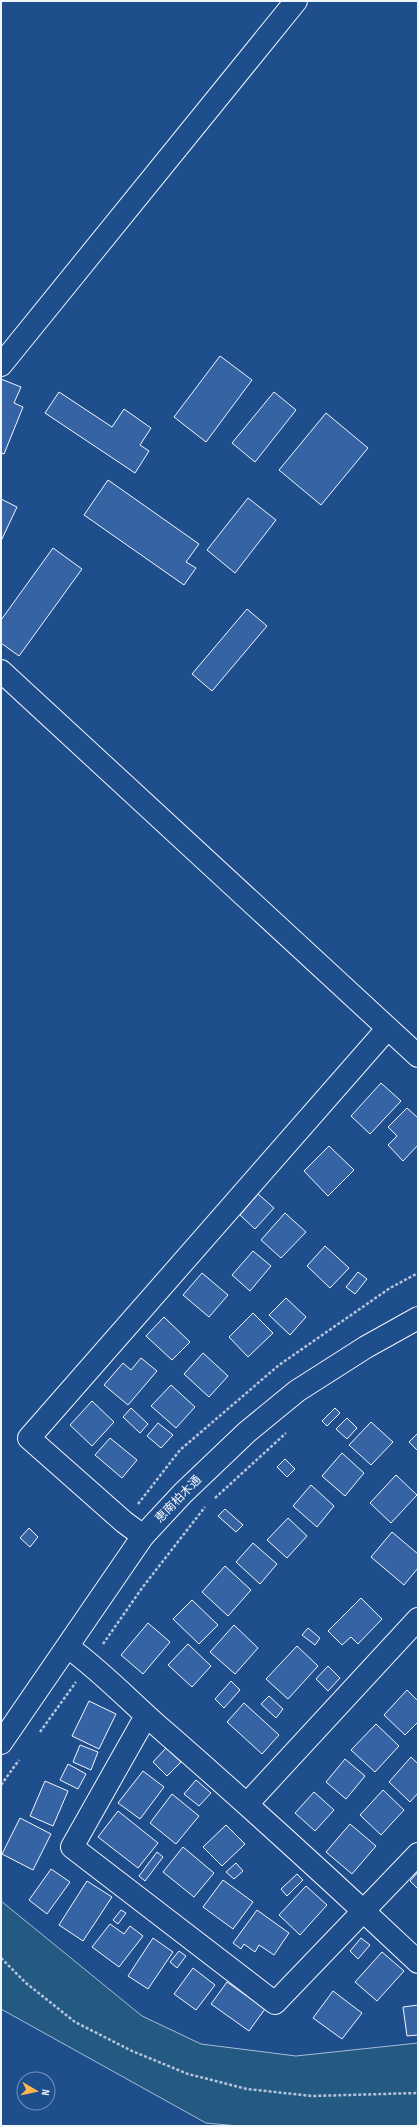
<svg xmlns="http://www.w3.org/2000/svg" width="419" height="2127" viewBox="0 0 419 2127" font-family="'Sofia Sans Condensed','Noto Sans JP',sans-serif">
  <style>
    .green { fill: #245a82; stroke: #a8bbd7 }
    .building { fill: #3563a3; stroke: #f2f6ff }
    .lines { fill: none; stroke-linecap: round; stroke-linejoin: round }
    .minor-casing { stroke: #f2f6ff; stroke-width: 24 }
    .tertiary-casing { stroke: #f2f6ff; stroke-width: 24 }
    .path { stroke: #b3c4dc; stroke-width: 2.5; stroke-dasharray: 3 2; stroke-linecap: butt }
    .minor { stroke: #1f4e8c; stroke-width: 22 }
    .tertiary { stroke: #1f4e8c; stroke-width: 22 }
    .labels { text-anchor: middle; stroke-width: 3; stroke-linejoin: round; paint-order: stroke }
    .street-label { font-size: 12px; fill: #f2f6ff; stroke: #1f4e8c }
  </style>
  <rect width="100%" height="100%" fill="#1f4e8c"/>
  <path class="green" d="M1,1901L142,2016L201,2044L296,2056L418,2043V2126H238L206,2123L1,2009Z"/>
  <path class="building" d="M220,356L252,380L206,442L174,417Z
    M1,379L21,387L14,403L23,407L4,454L1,453Z
    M59,392L112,427L124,409L151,428L140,445L149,451L135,473L45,413Z
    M274,392L296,410L255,462L232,443Z
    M326,413L368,448L321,505L279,470Z
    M108,480L199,544L186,562L196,568L184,585L84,515Z
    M248,498L276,520L235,573L207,550Z
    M1,499L17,507L1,541Z
    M53,548L82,569L19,656L1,643V620Z
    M247,609L267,626L212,691L192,674Z
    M381,1083L401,1101L370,1134L351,1116Z
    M407,1108L418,1118V1145L403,1161L388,1145L397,1136L388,1127Z
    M329,1146L354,1170L328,1196L304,1171Z
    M258,1194L274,1208L255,1229L240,1215Z
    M285,1213L306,1232L281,1258L261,1240Z
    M325,1246L349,1268L330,1288L307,1266Z
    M253,1251L271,1266L250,1291L232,1275Z
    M358,1272L367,1279L355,1294L346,1287Z
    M202,1273L228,1295L209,1317L183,1295Z
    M286,1298L306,1317L290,1335L269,1315Z
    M253,1313L273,1333L248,1357L229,1337Z
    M164,1317L190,1342L172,1360L146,1336Z
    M203,1353L228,1376L209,1397L184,1374Z
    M141,1358L157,1371L128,1405L104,1385L123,1363L131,1370Z
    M171,1385L195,1407L176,1428L151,1406Z
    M92,1401L114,1422L92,1446L70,1425Z
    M131,1408L148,1424L140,1433L123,1417Z
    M335,1408L340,1413L327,1426L322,1421Z
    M347,1418L357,1428L347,1439L336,1429Z
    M371,1422L393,1442L371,1465L349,1445Z
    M158,1423L173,1435L161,1448L147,1436Z
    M418,1433V1451L409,1442Z
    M110,1438L137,1460L122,1478L95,1455Z
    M342,1453L364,1473L345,1496L322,1476Z
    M285,1459L295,1469L287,1477L277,1467Z
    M396,1475L417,1495L391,1523L370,1503Z
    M311,1485L334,1506L317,1527L293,1506Z
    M225,1509L243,1525L236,1532L218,1516Z
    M288,1518L307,1536L287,1558L267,1540Z
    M29,1528L38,1537L30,1547L20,1538Z
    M392,1532L418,1554V1568L404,1585L371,1557Z
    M253,1543L277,1564L260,1584L236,1562Z
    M225,1566L251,1590L228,1616L202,1592Z
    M361,1598L382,1619L358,1644L351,1637L342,1645L328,1631Z
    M192,1600L218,1625L199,1644L173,1619Z
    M148,1623L170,1642L143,1674L121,1655Z
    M234,1625L258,1648L235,1674L210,1652Z
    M308,1628L320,1638L315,1645L302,1635Z
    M188,1644L211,1666L192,1687L168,1665Z
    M297,1646L318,1666L288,1699L266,1679Z
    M328,1666L340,1678L328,1691L316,1679Z
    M231,1681L240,1690L224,1708L215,1699Z
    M407,1690L418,1701V1722L405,1735L384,1715Z
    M269,1696L283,1709L276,1718L261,1704Z
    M89,1701L116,1714L99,1749L72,1736Z
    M244,1703L279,1735L262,1754L227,1722Z
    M376,1724L399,1746L375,1772L351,1750Z
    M80,1745L98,1752L91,1770L73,1762Z
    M166,1748L181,1762L167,1776L153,1762Z
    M411,1757L418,1764V1793L410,1802L389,1782Z
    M345,1759L365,1776L346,1799L326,1782Z
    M68,1764L86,1774L78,1789L60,1780Z
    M143,1771L164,1787L140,1819L118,1803Z
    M196,1780L211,1793L199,1806L184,1794Z
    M45,1781L68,1791L53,1826L30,1816Z
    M383,1790L404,1810L381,1835L360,1815Z
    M314,1792L334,1810L315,1831L295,1813Z
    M172,1794L199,1816L176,1844L150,1823Z
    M118,1811L158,1843L138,1868L98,1837Z
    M20,1818L51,1834L33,1870L2,1854Z
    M350,1824L376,1846L352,1874L326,1852Z
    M226,1825L245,1844L222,1866L203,1847Z
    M183,1847L214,1873L194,1897L163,1872Z
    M157,1852L163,1857L145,1881L139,1876Z
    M236,1863L243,1871L234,1879L226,1872Z
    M51,1869L70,1882L47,1914L29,1900Z
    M418,1872V1889L410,1881Z
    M297,1874L303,1880L287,1896L281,1889Z
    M223,1880L253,1902L233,1929L203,1907Z
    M87,1881L112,1897L83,1941L59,1925Z
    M306,1886L327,1905L300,1935L279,1915Z
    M121,1910L126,1913L118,1924L113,1920Z
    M257,1910L289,1933L274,1955L259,1945L255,1952L244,1944L241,1949L233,1943Z
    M110,1924L124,1934L130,1926L143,1936L119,1967L92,1947Z
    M153,1938L173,1952L148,1989L128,1976Z
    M361,1938L370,1945L358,1959L350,1951Z
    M179,1951L186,1956L177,1968L170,1962Z
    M382,1952L404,1971L377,2001L355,1982Z
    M193,1968L215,1985L196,2010L174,1994Z
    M227,1982L265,2009L249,2031L211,2004Z
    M333,1991L362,2013L342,2039L313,2018Z
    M418,2005V2035L407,2036L403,2007Z"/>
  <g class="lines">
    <g class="minor-casing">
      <path id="minor" d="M1,365L296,1
        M1,671L418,1056
        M143,1536L124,1522L29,1438L388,1028
        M68,1647C104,1673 133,1705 166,1733C252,1808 335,1884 418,1962
        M146,1716L72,1847L275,2003L418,1854
        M247,1804L418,1619"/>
    </g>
    <g class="tertiary-casing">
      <path id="tertiary" d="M1,1743L143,1536L183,1493L247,1432L297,1391L366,1347L418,1318"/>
    </g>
    <path class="path" d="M215,1498L286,1433
      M138,1504L180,1450L279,1365L390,1288L418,1273
      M103,1644L142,1588L205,1507
      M40,1732L76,1682
      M1,1785L19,1760
      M1,1958L26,1983L75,2022L132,2051L188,2074L247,2089L312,2096L418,2093"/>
    <use href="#minor" class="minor"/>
    <use href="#tertiary" class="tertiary"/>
  </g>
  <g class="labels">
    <g class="street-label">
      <text transform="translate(178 1499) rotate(-46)" y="4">恵南柏木通</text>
    </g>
  </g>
  <rect width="419" height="2127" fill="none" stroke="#f2f6ff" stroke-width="4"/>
  <g transform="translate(36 2091) rotate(99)"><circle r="19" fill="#1f4e8c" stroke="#7391ba"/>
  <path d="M0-3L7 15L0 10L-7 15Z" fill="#ffb74d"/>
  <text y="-6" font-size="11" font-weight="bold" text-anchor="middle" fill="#f2f6ff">N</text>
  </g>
</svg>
